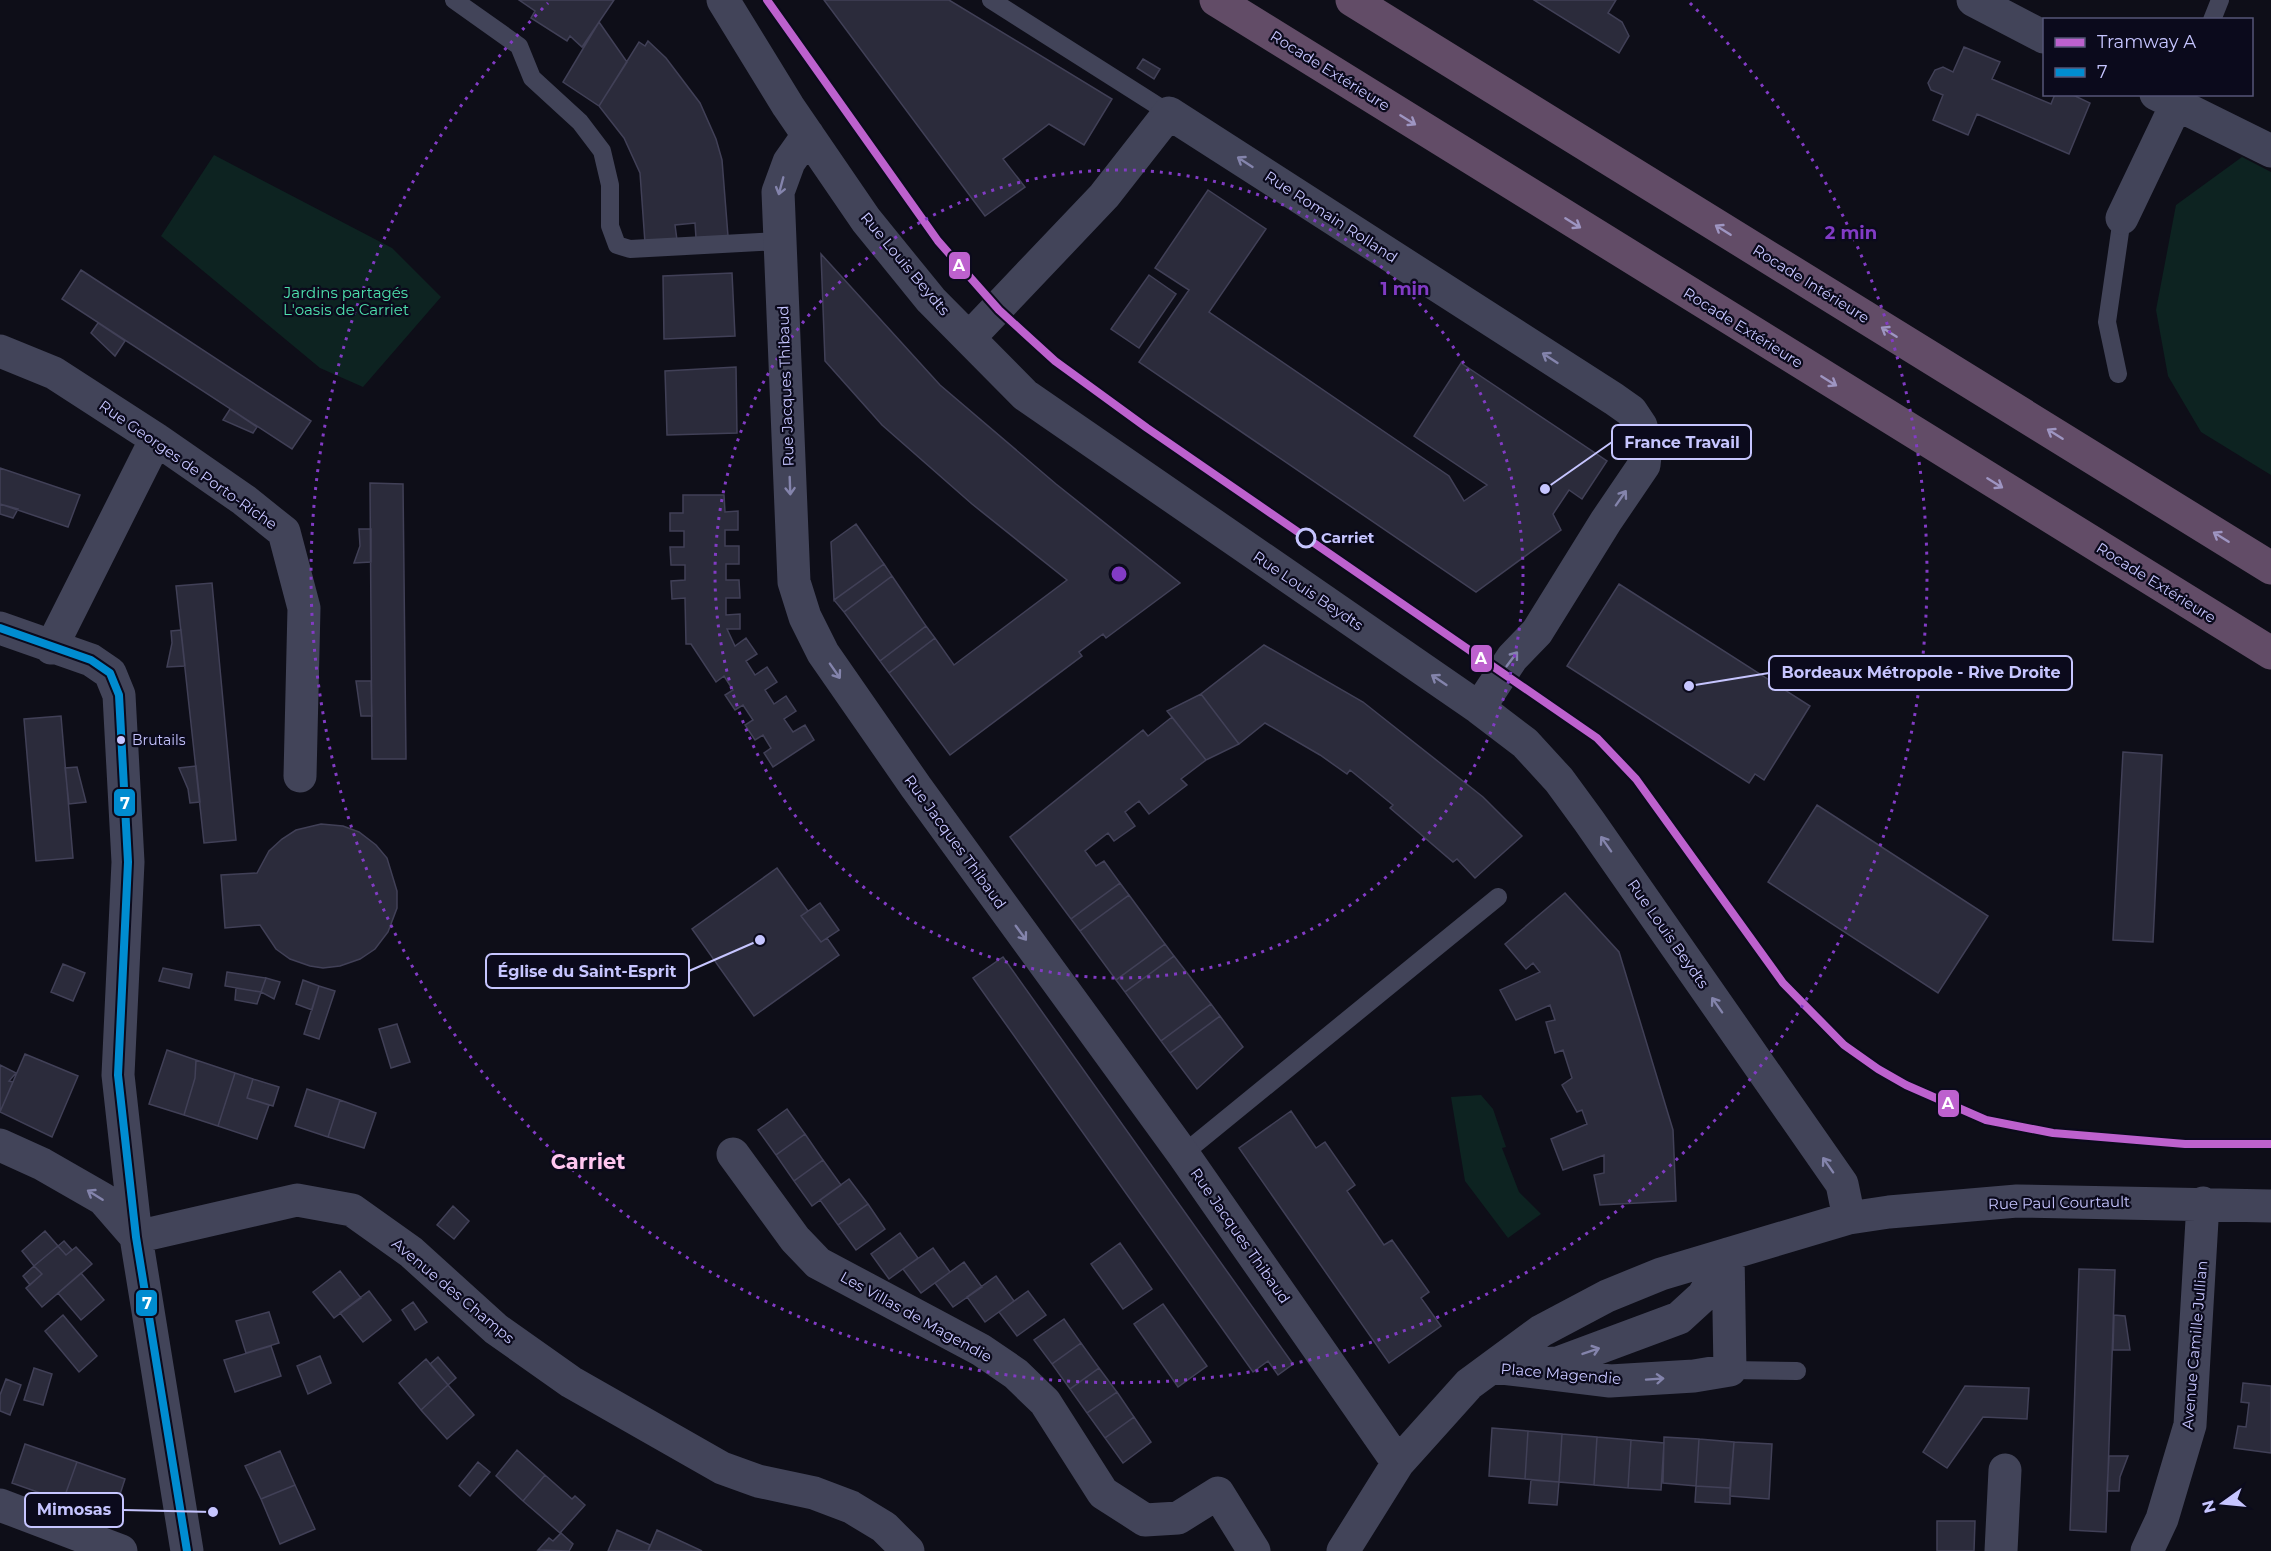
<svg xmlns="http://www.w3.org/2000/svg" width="2271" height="1551" viewBox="0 0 2271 1551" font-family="Montserrat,sans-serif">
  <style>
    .green { fill: #0d2321 }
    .building { fill: #2b2b3b; stroke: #414057; stroke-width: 1.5 }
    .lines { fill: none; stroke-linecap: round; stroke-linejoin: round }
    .lane { stroke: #424459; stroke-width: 18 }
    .street { stroke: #424459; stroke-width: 33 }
    .highway { stroke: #624c67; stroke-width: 33 }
    .bus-1-casing { stroke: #0b0a1c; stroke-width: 12 }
    .bus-1 { stroke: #008cd0; stroke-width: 8 }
    .tram-1-casing { stroke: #0b0a1c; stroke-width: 12 }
    .tram-1 { stroke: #bd61ce; stroke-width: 8 }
    .oneway { stroke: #9e95c2 }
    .oneway2 { stroke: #8484ac }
    .ring { fill: none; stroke: #823bc5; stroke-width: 3; stroke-dasharray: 3 6 }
    .stop-dot { fill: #0b0a1c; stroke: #c6c5ff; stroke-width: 3 }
    .bus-dot { fill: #c6c5ff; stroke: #0b0a1c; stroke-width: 2 }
    .labels { text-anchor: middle; stroke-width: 4.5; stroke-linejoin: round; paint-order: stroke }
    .bus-label { font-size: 14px; fill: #c6c5ff; stroke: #0b0a1c; text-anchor: start }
    .street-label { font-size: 15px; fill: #c6c5ff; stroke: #0b0a1c }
    .park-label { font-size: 15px; fill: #4ee2ae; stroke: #0b0a1c }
    .stop-label { font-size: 15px; font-weight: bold; fill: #c6c5ff; stroke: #0b0a1c; text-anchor: start }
    .district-label { font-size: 21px; font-weight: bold; fill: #ffc7f0; stroke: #0b0a1c }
    .centre { fill: #823bc5; stroke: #0b0a1c; stroke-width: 3 }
    .ring-label { font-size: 18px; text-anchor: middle; font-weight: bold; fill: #823bc5; stroke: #0b0a1c; stroke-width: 4.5; stroke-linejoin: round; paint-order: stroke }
    .leader { fill: none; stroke: #c6c5ff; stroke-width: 2 }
    .callout-dot { fill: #c6c5ff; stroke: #0b0a1c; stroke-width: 2 }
    .callout { fill: #0b0a1c; stroke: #c6c5ff; stroke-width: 2 }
    .callout-label { font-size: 16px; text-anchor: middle; font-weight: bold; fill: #c6c5ff }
    .line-badge { stroke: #0b0a1c; stroke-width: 2 }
    .badge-label { font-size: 16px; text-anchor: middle; font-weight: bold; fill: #fff }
  </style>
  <rect width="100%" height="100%" fill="#0e0e18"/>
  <path class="green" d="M214,155L392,248L441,297L363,387L320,368L161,236Z
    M2242,157L2271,172V475L2201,432L2168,376L2156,310L2176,205Z
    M1481,1095L1493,1109L1506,1147L1502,1148L1519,1192L1541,1214L1508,1238L1465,1181L1451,1097Z"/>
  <path class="building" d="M519,0H614L582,47L570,36L567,41L531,18L535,11Z
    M824,0H949L1112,99L1084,145L1049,124L1003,159L1025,187L985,216Z
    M1534,0H1616L1608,13L1622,22L1629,36L1619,53Z
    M599,22L627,62L599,106L563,82Z
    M648,41L666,58L700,103L716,139L722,160L728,236L696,238L695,223L675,225L677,240L645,243L640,173L624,138L599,106L639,42L645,46Z
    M1964,47L2000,62L1992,79L2051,104L2055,94H2071L2090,103L2069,154L1977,114L1968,135L1933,120L1943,95L1931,90L1928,83L1935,70L1943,67L1953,72Z
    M1143,59L1160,69L1154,79L1137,68Z
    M1208,190L1266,229L1209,312L1449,476L1464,501L1487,485L1414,436L1461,363L1607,461L1582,499L1569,490L1553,514L1561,530L1476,592L1139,362L1189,290L1155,268Z
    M821,254L940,385L1056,484L1180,583L1106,638L1103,634L1079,652L1082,656L950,755L889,673L935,638L954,665L1067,580L972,504L882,425L825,361Z
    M81,270L311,421L292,449L62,299Z
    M732,273L735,336L664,339L663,276Z
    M1149,275L1176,294L1139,348L1111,329Z
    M98,323L125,341L115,356L91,333Z
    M736,367L737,433L667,435L665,371Z
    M230,409L257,427L253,433L223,420Z
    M0,468L80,495L68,527L0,504Z
    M370,483L403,484L406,759H372Z
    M683,495H724L725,512L738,511V530H725V546H739V564H726V580H739L740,598H726V615L740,614V629H727L735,646L746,638L757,654L746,661L755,675L767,667L777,682L765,690L774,704L786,696L796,711L784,719L793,732L805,725L814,740L773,767L764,753L771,748L763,735L755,740L745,725L753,720L743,705L735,710L725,695L733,690L724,676L716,682L691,644H686L685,598L672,599L671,581L685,580V565H671L670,547H684V531H670V513H683Z
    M0,504L18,509L13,518L0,514Z
    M856,524L884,564L834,600L831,542Z
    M359,529H371V562L354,563L360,546Z
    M884,564L892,576L844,612L834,600Z
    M892,576L926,626L880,661L844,612Z
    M212,583L236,840L204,843L176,586Z
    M1619,584L1810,706L1764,780L1755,774L1749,783L1567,666Z
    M926,626L935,638L889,673L880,661Z
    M181,630L185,666L167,667L172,643L171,631Z
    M1264,645L1363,702L1483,797L1522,836L1475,878L1457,859L1453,862L1390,808L1393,805L1350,770L1347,774L1320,755L1265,723L1239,744L1201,694Z
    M356,681H371L372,716H361Z
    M1201,694L1239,744L1206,760L1167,711Z
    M61,716L73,858L36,861L24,719Z
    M1172,717L1206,760L1181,779L1187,785L1149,814L1139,801L1125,812L1135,826L1114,841L1108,833L1085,851L1096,866L1104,861L1120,883L1071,919L1010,837L1143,730L1148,736Z
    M2123,752L2162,755L2153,942L2113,940Z
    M196,766L200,802L190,803L188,789L179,768Z
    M77,767L86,802L69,804L65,768Z
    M1817,805L1988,916L1938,993L1768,882Z
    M321,824L343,826L359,832L376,845L387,858L397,891V908L388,932L375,949L360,959L340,966L323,968L310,966L290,959L276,949L260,925L225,928L221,875L257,873L269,851L282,839L296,830Z
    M777,868L808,911L801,916L821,942L827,938L839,955L754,1016L692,929Z
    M1120,883L1129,895L1080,931L1071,919Z
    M1565,893L1619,952L1673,1130L1676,1201L1600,1205L1594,1175L1604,1173V1155L1563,1170L1551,1139L1587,1124L1582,1110L1577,1112L1562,1085L1572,1078L1563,1050L1555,1053L1546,1022L1555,1020L1550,1005L1516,1020L1500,990L1540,972L1533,963L1526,969L1505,944Z
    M1129,895L1165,944L1116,980L1080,931Z
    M820,903L839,930L821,942L801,916Z
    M1165,944L1174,956L1125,992L1116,980Z
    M1174,956L1211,1004L1161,1041L1125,992Z
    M1003,957L1293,1364L1278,1375L1268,1361L1253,1372L973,978Z
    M63,964L85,973L73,1001L51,992Z
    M163,968L192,974L189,988L159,981Z
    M227,972L266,978L261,992L225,986Z
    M266,978L280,982L274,999L261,992Z
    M303,980L319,986L312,1010L296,1004Z
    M319,986L335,991L319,1039L304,1034Z
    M236,988L261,992L257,1004L235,1000Z
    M1211,1004L1220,1016L1170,1053L1161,1041Z
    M1220,1016L1243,1047L1197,1089L1170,1053Z
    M397,1024L410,1062L391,1068L379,1029Z
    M167,1050L196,1060L195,1078L184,1115L149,1104Z
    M25,1054L78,1076L52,1137L0,1112Z
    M196,1060L235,1073L218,1126L184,1115L195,1078Z
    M0,1065L16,1073L9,1081L13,1082L0,1112Z
    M235,1073L253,1079L247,1098L269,1105L257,1139L218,1126Z
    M253,1079L279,1087L273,1106L247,1098Z
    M307,1089L340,1100L328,1137L295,1126Z
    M340,1100L376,1113L364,1148L328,1137Z
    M787,1109L805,1134L776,1155L758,1130Z
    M1291,1111L1316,1148L1325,1142L1355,1185L1347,1191L1384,1245L1392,1240L1429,1292L1421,1298L1441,1326L1389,1363L1239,1148Z
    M805,1134L823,1160L794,1181L776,1155Z
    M823,1160L841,1185L812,1206L794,1181Z
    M849,1179L868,1204L838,1225L820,1200Z
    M868,1204L885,1229L856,1250L838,1225Z
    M453,1206L469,1221L454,1239L437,1225Z
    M45,1231L58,1246L34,1266L22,1251Z
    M900,1233L918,1258L889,1279L871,1254Z
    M64,1241L72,1250L66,1255L58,1246Z
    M1120,1243L1152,1289L1123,1309L1091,1264Z
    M58,1246L66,1255L76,1247L92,1264L42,1307L26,1288L42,1274L34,1266Z
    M933,1248L950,1272L921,1293L903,1269Z
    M964,1262L982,1287L953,1307L935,1283Z
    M34,1266L42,1274L30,1285L23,1276Z
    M2079,1269L2115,1270L2106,1532L2070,1530Z
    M340,1271L361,1298L334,1318L313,1292Z
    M81,1273L104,1300L81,1320L58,1293Z
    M996,1276L1014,1301L985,1322L967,1297Z
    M369,1291L391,1320L363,1342L340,1313Z
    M1028,1291L1046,1315L1017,1336L999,1312Z
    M413,1302L427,1322L415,1330L402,1310Z
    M1163,1304L1207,1366L1178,1387L1134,1324Z
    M269,1312L279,1343L246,1353L236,1321Z
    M63,1315L97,1356L79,1372L45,1331Z
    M2114,1315L2125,1316L2130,1350H2113Z
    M1064,1319L1081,1343L1052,1364L1034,1340Z
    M1081,1343L1099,1368L1070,1389L1052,1364Z
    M271,1346L281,1376L235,1392L224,1360Z
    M320,1356L331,1383L308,1394L297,1366Z
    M438,1357L456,1378L448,1385L430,1364Z
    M426,1359L448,1385L421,1410L399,1383Z
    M34,1368L52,1374L43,1405L24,1400Z
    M1099,1368L1117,1392L1087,1413L1070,1389Z
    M6,1379L21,1385L10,1415L0,1411V1395Z
    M2243,1383L2271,1386V1453L2234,1448L2238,1426L2246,1427L2249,1403L2241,1402Z
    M448,1385L474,1415L447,1439L421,1410Z
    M1965,1386L2029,1388L2027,1419L1983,1417L1947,1468L1923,1452Z
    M1117,1392L1134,1417L1105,1438L1087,1413Z
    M1134,1417L1151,1442L1123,1463L1105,1438Z
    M1492,1428L1528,1431L1525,1479L1489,1476Z
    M1528,1431L1562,1434L1559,1482L1525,1479Z
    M1562,1434L1597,1437L1594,1485L1559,1482Z
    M1597,1437L1631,1440L1628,1488L1594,1485Z
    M1664,1437L1699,1439L1696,1486L1663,1483Z
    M1699,1439L1734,1442L1730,1488L1696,1486Z
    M1631,1440L1664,1443L1661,1490L1628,1488Z
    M1734,1442L1772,1444L1769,1499L1730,1496Z
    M25,1444L77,1462L63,1501L12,1483Z
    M517,1450L545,1475L523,1501L496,1476Z
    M280,1451L295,1485L261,1499L245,1466Z
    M2109,1456H2128L2120,1477L2119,1491H2107Z
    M77,1462L125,1479L112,1519L63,1501Z
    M478,1462L490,1472L470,1496L459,1486Z
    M545,1475L572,1499L575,1496L585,1505L560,1533L523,1501Z
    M1531,1480L1559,1482L1557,1505L1529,1503Z
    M295,1485L315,1529L280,1544L261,1499Z
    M1696,1486L1730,1488V1504L1695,1502Z
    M1937,1521H1975L1974,1551H1937Z
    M617,1530L650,1545L648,1551H608Z
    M657,1530L702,1551H648Z
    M561,1533L573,1544L569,1551L538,1550L549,1538L553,1541Z"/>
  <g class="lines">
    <path class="lane" d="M454,0L519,46L532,78L580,122L602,151L610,185V226L617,245L630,249L780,241
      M991,0L1169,113
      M2212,20L2220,0
      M2118,374L2107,322L2122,218
      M1183,1154L1498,897
      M1730,1370L1797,1371"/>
    <path class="street" d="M723,0L788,106L866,220L931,300L1025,395L1479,708L1525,743L1559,780L1589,821L1842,1184L1849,1218
      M1973,0L2044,37
      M2156,94L2271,151
      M808,135L789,162L778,192L794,582L805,617L823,653L916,787L1183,1154L1398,1463
      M2122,218L2176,105
      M969,338L1104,196L1169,113L1614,399L1631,411L1641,426L1646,446L1644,465L1606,521L1537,632L1512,658L1479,708
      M0,351L54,373L156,439L244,500L284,532L304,608L300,776
      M0,628L91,660L110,673L119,695L128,862L118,1075L136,1237L187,1551
      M51,648L156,439
      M0,1145L42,1164L103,1199L136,1237
      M733,1154L795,1239L818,1263L981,1350L1016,1374L1045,1402L1103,1493L1145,1520L1178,1518L1218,1493L1254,1551
      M136,1237L297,1200L352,1210L411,1252L496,1329L571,1382L722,1468L758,1481L814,1493L851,1507L884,1527L908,1551
      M1536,1364L1558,1363L1679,1318L1703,1296L1728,1254
      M1493,1367L1610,1381L1694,1376L1730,1370L1728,1254
      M0,1505L121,1551
      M1343,1551L1398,1463L1469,1384L1541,1331L1607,1296L1661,1274L1849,1218L1889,1212L2017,1201L2271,1206
      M2001,1551L2005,1470
      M2147,1551L2162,1519L2190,1425L2203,1203"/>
    <path class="highway" d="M1216,0L2271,653
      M1352,0L2271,568"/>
    <g class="bus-1-casing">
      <path id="bus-1" d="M0,628L91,660L110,673L119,695L128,862L118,1075L136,1237L187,1551"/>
    </g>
    <use href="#bus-1" class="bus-1"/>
    <g class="tram-1-casing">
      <path id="tram-1" d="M767,0L938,241L999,310L1055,361L1147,428L1597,738L1636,779L1783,983L1844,1045L1878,1069L1906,1085L1986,1120L2053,1133L2185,1144H2271"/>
    </g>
    <use href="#tram-1" class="tram-1"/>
  </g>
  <defs><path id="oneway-shaft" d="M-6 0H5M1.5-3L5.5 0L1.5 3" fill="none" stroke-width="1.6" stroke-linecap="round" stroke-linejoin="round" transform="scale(1.5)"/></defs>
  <g class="oneway">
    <use href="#oneway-shaft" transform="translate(1408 120) rotate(32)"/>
    <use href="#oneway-shaft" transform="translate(1573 223) rotate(32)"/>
    <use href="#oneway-shaft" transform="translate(1723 230) rotate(-148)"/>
    <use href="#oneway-shaft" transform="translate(1889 332) rotate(-148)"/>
    <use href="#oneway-shaft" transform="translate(1829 381) rotate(32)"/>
    <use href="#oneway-shaft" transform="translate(2055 434) rotate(-148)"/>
    <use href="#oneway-shaft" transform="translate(1995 483) rotate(32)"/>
    <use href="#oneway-shaft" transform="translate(2221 537) rotate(-148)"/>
  </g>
  <g class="oneway2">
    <use href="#oneway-shaft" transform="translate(1245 162) rotate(-147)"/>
    <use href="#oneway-shaft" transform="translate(781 186) rotate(105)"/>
    <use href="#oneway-shaft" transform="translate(1550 358) rotate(-147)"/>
    <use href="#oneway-shaft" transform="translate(790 486) rotate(88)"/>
    <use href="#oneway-shaft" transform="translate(1621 498) rotate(-55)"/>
    <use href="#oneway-shaft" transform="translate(1512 659) rotate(-53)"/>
    <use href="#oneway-shaft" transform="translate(835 671) rotate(55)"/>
    <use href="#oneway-shaft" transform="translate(1439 680) rotate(-146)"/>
    <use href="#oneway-shaft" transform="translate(1606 844) rotate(-125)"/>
    <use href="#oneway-shaft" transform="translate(1021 933) rotate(54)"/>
    <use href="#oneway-shaft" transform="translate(1717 1005) rotate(-125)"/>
    <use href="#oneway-shaft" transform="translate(1828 1165) rotate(-125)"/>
    <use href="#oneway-shaft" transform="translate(95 1195) rotate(-148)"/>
    <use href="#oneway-shaft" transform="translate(1591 1351) rotate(-19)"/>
    <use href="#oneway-shaft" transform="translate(1655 1379) rotate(-4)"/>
  </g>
  <g class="ring">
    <circle cx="1119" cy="574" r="404"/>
    <path d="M1690 3A808 808 0 1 1 548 3"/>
  </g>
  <circle class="stop-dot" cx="1306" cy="538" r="9"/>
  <circle class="bus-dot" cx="121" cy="740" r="5"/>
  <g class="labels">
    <g class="bus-label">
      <text x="132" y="745">Brutails</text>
    </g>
    <g class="street-label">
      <text transform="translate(1330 71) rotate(32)" y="5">Rocade Extérieure</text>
      <text transform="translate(1331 217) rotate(33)" y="5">Rue Romain Rolland</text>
      <text transform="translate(905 264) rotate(50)" y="5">Rue Louis Beydts</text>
      <text transform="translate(1811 284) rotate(32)" y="5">Rocade Intérieure</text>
      <text transform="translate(1743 328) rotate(32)" y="5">Rocade Extérieure</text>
      <text transform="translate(786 386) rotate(-92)" y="5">Rue Jacques Thibaud</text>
      <text transform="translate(188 465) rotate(35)" y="5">Rue Georges de Porto-Riche</text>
      <text transform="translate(2156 583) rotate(32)" y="5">Rocade Extérieure</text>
      <text transform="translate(1308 591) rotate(34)" y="5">Rue Louis Beydts</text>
      <text transform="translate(955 842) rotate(54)" y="5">Rue Jacques Thibaud</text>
      <text transform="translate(1668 934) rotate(55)" y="5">Rue Louis Beydts</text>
      <text transform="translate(2059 1203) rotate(-1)" y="5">Rue Paul Courtault</text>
      <text transform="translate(1240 1236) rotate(55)" y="5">Rue Jacques Thibaud</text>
      <text transform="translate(453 1291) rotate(40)" y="5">Avenue des Champs</text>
      <text transform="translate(916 1317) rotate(29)" y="5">Les Villas de Magendie</text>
      <text transform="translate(2195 1345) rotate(-85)" y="5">Avenue Camille Jullian</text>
      <text transform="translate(1561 1374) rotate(5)" y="5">Place Magendie</text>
    </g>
    <g class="park-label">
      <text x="346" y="298">Jardins partagés<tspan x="346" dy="17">L'oasis de Carriet</tspan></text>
    </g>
    <g class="stop-label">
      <text x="1321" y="543">Carriet</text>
    </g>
    <g class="district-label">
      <text x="588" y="1169">Carriet</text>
    </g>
  </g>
  <circle cx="1119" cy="574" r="9" class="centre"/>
  <g class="ring-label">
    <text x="1851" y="239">2 min</text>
    <text x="1405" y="295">1 min</text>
  </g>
  <path class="leader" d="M1545 489L1612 442M1689 686L1769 673M760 940L689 971M213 1512L123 1510"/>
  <g class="callout-dot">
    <circle cx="1545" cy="489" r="6"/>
    <circle cx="1689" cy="686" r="6"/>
    <circle cx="760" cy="940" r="6"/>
    <circle cx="213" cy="1512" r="6"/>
  </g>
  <g class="callout">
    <rect x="1612" y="425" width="139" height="34" rx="6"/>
    <rect x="1769" y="656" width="303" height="34" rx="6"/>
    <rect x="486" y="954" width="203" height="34" rx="6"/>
    <rect x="25" y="1493" width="98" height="34" rx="6"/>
  </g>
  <g class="callout-label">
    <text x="1682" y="448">France Travail</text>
    <text x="1921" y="678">Bordeaux Métropole - Rive Droite</text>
    <text x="587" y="977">Église du Saint-Esprit</text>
    <text x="74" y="1515">Mimosas</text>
  </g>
  <g class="line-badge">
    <rect x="948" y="251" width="23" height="29" rx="6" fill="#bd61ce"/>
    <rect x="1470" y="644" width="23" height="29" rx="6" fill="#bd61ce"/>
    <rect x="113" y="788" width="23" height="29" rx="6" fill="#008cd0"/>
    <rect x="1937" y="1089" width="23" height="29" rx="6" fill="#bd61ce"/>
    <rect x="135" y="1289" width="23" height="28" rx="6" fill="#008cd0"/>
  </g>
  <g class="badge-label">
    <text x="959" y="271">A</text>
    <text x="1481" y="664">A</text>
    <text x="125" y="809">7</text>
    <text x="1948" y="1109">A</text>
    <text x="147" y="1309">7</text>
  </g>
  <rect x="2043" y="18" width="210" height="78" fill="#0b0a1c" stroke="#565577" stroke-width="1.5"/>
  <rect x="2055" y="38" width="30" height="9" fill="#bd61ce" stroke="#565577" stroke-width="1.5"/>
  <text x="2097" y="48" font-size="18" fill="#c6c5ff">Tramway A</text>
  <rect x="2055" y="68" width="30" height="9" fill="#008cd0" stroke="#565577" stroke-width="1.5"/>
  <text x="2097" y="78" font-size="18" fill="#c6c5ff">7</text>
  <g transform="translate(2223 1503) rotate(255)" stroke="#0b0a1c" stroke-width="4.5" paint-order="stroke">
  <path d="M0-4.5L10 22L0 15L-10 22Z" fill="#c6c5ff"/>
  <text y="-9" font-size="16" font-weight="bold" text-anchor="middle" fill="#c6c5ff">N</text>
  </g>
</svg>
